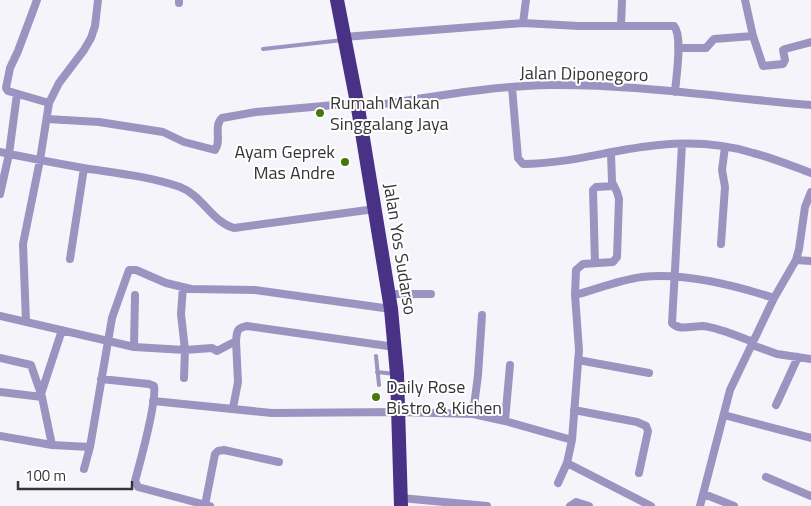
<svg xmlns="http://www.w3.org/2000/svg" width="811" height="506" viewBox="0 0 811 506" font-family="'Titillium Web',sans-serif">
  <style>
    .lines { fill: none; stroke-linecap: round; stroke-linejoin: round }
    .service { stroke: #9b94c1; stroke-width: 4 }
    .minor { stroke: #9b94c1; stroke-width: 8 }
    .trunk { stroke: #493186; stroke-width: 14 }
    .poi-dot { fill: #44790a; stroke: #fff; stroke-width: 2 }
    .labels { text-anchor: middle; stroke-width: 4; stroke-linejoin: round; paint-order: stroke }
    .street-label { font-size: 18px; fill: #353537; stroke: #fff }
    .poi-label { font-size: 18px; fill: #353537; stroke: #fff; text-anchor: start }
  </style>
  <rect width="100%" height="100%" fill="#f5f4fb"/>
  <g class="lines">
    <path class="service" d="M263,49L343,40
      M376,356L379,385
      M377,372L395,374"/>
    <path class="minor" d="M37,0L18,51L10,68L6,88L8,91L49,103
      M179,0V3
      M745,0L753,36L763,66L783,64L785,60L783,50L785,49L811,42
      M523,23L526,0
      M621,25L622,0
      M344,37L523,23L579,26H674C683,36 676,78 675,92
      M678,48H706L714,39L753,36
      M512,87L518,158L523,164C569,164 613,149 659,145C690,142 724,144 753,153C773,158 792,166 811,173
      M358,108C420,99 487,86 550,85C637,84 724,98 811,105
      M47,119L99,122L163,132L184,142L215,150C222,141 213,126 222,118L256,112L357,103
      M682,144L672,323C679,331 692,326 703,326C720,328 737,336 753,342
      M0,152C27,158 55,163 83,168C116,173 148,176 180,187C202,195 212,222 234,228L375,209
      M0,194L9,154L17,94
      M721,244L725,187L722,170L725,147
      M70,259L84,168
      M796,260L811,261
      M595,263L593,190L596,187L614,186
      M183,287L181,314L185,350L184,378
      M389,294H431
      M575,295C597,289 619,280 642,277C684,272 734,285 774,298
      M0,316L134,347L185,350L212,348L217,351L236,341C237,332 236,328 247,326L395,347
      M26,321L23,244L40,160L49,103L59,83L84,50L91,38L95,26L98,0
      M752,345L777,354L811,359
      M134,347L135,295
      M0,358L31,365L42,397L52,445
      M578,360L649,373
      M101,379L149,384L154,386C157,403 140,462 135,481L138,487L210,506
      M0,392L42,397
      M41,394L62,330
      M153,401L272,413L398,412L473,414L505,421L572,440
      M776,405L798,357
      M233,408L238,382L236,341
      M574,410L637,422L646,426L648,431L639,473
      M473,414L478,375L482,315
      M724,415L811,438
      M505,421L510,365
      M0,436L52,445L90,447
      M567,463L651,506
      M84,469L90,447L112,318L129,270H136L166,283L191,289L255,290L391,309
      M766,477L811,496
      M558,483L567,463L572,440L579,350L575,295L576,270L583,264L613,262L617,257L619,199L617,192L612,182L611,153
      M704,494L734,506
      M401,498L487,506
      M205,505L215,454L218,451L224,450L279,462
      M570,506L576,502L589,506
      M700,506L730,390L774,298L796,260L799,249L805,207L811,192"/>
    <path class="trunk" d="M337,0L358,108L391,309L397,374L401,506"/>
  </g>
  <g class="poi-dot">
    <circle cx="320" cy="113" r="5"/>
    <circle cx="345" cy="162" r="5"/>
    <circle cx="376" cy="397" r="5"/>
  </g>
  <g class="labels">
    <g class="street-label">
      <text transform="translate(584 74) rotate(1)" y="6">Jalan Diponegoro</text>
      <text transform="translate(400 249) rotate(81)" y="6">Jalan Yos Sudarso</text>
    </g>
    <g class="poi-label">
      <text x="330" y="109">Rumah Makan<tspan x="330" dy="21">Singgalang Jaya</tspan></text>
      <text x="335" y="158" text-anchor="end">Ayam Geprek<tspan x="335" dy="21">Mas Andre</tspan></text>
      <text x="386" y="393">Daily Rose<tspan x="386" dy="21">Bistro &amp; Kichen</tspan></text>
    </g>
  </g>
  <path d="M18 481v8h114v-8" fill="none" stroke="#353537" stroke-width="2.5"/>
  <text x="25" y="481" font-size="15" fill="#353537" stroke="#ffffff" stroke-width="4" paint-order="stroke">100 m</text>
</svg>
